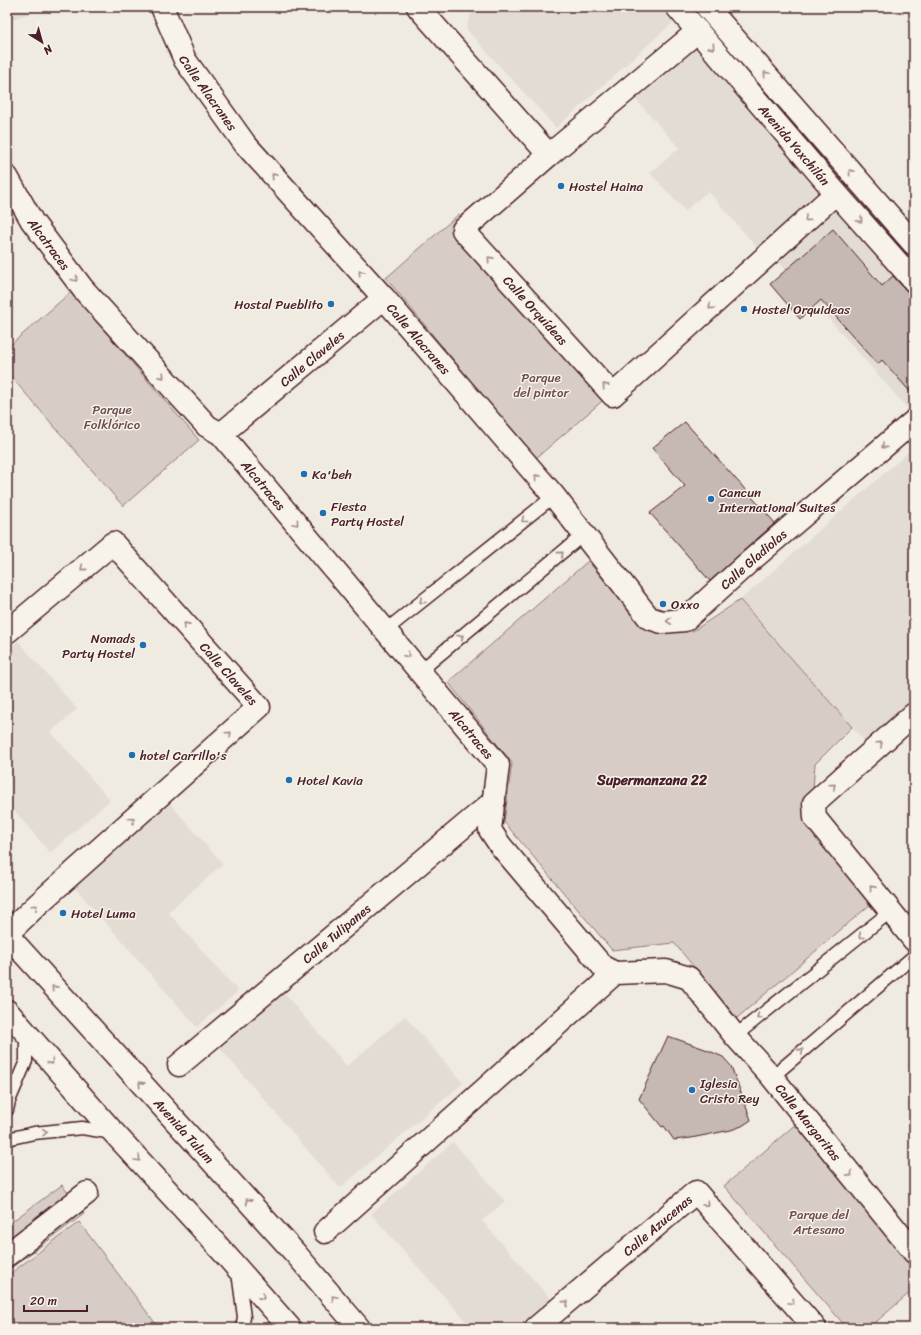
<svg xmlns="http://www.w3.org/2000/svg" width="921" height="1335" viewBox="0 0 921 1335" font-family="Sriracha,sans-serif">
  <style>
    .built { fill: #e3dcd2 }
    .green { fill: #d8cdc6; stroke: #917678 }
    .building { fill: #c6b8b3; stroke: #4a1f2b }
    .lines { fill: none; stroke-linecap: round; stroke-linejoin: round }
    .lane-casing { stroke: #4a1f2b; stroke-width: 15 }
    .street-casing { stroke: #4a1f2b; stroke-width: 25 }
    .secondary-casing { stroke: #4a1f2b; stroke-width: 25 }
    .primary-casing { stroke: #4a1f2b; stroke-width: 25 }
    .lane { stroke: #f7f3e8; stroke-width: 12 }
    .street { stroke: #f7f3e8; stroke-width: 22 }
    .secondary { stroke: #f7f3e8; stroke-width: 22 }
    .primary { stroke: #f7f3e8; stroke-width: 22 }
    .oneway { stroke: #a0898a }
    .poi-dot { fill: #1f6fb2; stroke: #f7f3e8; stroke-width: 1.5 }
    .labels { text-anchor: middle; stroke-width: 3; stroke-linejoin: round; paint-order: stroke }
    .street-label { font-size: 13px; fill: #4a1f2b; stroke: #f7f3e8 }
    .poi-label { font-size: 13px; fill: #4a1f2b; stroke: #f7f3e8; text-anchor: start }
    .park-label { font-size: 13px; fill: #6e4a52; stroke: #f7f3e8 }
    .neighbourhood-label { font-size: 14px; font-weight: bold; fill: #4a1f2b; stroke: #f7f3e8 }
  </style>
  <rect width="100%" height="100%" fill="#f0ebe0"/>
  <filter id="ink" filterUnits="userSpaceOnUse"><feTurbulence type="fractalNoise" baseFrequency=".025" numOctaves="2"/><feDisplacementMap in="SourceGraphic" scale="8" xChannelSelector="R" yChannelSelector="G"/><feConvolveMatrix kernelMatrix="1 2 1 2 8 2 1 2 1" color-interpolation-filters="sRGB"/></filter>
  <g filter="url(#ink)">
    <path class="built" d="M7,7H50L7,21Z
      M473,7H690L556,128L466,29Z
      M699,35L832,186L759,250L708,191L685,211L650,173L679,148L632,95Z
      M849,198L914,272V401L907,408L777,260Z
      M914,447V700L866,743L740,600Z
      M18,641L77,709L51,732L110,800L50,853L7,802V651Z
      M166,799L223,864L168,912L238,991L197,1027L70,882Z
      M283,992L347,1066L405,1016L463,1083L340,1188L219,1047Z
      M453,1142L505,1201L482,1221L555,1304L527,1328H472L371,1214Z"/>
    <path class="green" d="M459,214L615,390L535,459L386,278Z
      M71,292L199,440L123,506L7,372V348Z
      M588,561L644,628L693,631L740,600L852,727L815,764L812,801L885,892L737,1018L674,943L612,950L504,822L512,763L448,682Z
      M797,1123L914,1258V1289L869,1328H847L724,1186Z
      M62,1185L84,1214L7,1271V1225Z
      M79,1222L159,1328H7V1276Z"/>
    <path class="building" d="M833,229L882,286L893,276L914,299V396L882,360L878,364L821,300L800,319L770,284Z
      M685,422L775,523L710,581L650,513L685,486L652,448Z
      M668,1036L705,1049L723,1057L731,1066L751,1120L742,1126L731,1130L691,1138L674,1140L664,1126L662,1127L639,1099Z"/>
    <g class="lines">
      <g class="lane-casing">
        <path id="lane" d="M386,630L554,496
          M420,671L584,534
          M735,1036L891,911
          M772,1077L914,956
          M7,1110L9,1101L26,1061V1034
          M7,1139L34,1133L82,1128L113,1133
          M238,1272L244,1317L242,1328"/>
      </g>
      <g class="street-casing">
        <g id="street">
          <path id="s1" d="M162,7L185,60L245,144L384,298L554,496L649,618L662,622L685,620L749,562L914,421"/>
          <path d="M418,7L549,155"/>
          <path id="s2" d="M698,31L549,155L463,230L613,395L836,193"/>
          <path id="s3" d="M7,177L32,221L83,289L207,426L221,434L498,765L490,830L500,845L603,967L615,973L666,971L689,978L735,1036L772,1077L914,1252"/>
          <path id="s4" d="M221,434L384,298"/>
          <path id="s5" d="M7,632L113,543L259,707L38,904L7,934"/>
          <path d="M914,714L814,803L815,818L914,940"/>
          <path id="s6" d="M179,1065L494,801"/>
          <path d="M325,1232L615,973"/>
          <path d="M7,1255L87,1193"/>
          <path id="s7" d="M536,1328L696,1192L815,1328"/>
        </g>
      </g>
      <g class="secondary-casing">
        <g id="secondary">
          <path id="s8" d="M677,7L836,193L914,281"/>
          <path d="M707,7L914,244"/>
        </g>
      </g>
      <g class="primary-casing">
        <g id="primary">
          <path id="s9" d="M7,935L296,1254L359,1328"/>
          <path d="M7,1011L114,1133L208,1235L290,1328"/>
        </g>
      </g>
      <use href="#lane" class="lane"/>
      <use href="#street" class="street"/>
      <use href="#secondary" class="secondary"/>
      <use href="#primary" class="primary"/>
    </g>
    <defs><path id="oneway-chevron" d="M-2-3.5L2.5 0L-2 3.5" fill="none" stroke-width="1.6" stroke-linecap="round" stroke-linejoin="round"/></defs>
    <g class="oneway">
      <use href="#oneway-chevron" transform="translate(712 47) rotate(50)"/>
      <use href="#oneway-chevron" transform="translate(766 74) rotate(-131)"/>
      <use href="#oneway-chevron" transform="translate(851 172) rotate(-131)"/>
      <use href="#oneway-chevron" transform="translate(274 176) rotate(-132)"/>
      <use href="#oneway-chevron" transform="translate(807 219) rotate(138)"/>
      <use href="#oneway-chevron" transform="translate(860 220) rotate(48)"/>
      <use href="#oneway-chevron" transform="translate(490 259) rotate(-132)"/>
      <use href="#oneway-chevron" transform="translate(361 273) rotate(-132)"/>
      <use href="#oneway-chevron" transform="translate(75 279) rotate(53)"/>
      <use href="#oneway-chevron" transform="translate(711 307) rotate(138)"/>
      <use href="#oneway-chevron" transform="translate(162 376) rotate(48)"/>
      <use href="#oneway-chevron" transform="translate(605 386) rotate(-132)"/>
      <use href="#oneway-chevron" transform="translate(884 446) rotate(139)"/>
      <use href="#oneway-chevron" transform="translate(537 477) rotate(-132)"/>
      <use href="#oneway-chevron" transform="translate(524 520) rotate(141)"/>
      <use href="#oneway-chevron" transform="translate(296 523) rotate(50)"/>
      <use href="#oneway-chevron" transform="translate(561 554) rotate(-40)"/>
      <use href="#oneway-chevron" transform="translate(83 568) rotate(140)"/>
      <use href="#oneway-chevron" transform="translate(422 601) rotate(141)"/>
      <use href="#oneway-chevron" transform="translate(669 621) rotate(174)"/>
      <use href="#oneway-chevron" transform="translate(186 625) rotate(-132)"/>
      <use href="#oneway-chevron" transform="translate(461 637) rotate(-40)"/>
      <use href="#oneway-chevron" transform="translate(407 655) rotate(51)"/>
      <use href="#oneway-chevron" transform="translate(229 734) rotate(-42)"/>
      <use href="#oneway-chevron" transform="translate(880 744) rotate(-42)"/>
      <use href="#oneway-chevron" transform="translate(833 786) rotate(-42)"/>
      <use href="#oneway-chevron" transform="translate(132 820) rotate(-42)"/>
      <use href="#oneway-chevron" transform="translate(872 888) rotate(-129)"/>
      <use href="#oneway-chevron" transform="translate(35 907) rotate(-43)"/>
      <use href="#oneway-chevron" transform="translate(861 936) rotate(141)"/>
      <use href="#oneway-chevron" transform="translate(54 988) rotate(-132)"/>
      <use href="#oneway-chevron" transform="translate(759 1017) rotate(141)"/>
      <use href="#oneway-chevron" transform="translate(801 1051) rotate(-40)"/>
      <use href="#oneway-chevron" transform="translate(51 1062) rotate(49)"/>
      <use href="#oneway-chevron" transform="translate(141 1084) rotate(-132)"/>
      <use href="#oneway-chevron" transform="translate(45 1132) rotate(-5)"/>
      <use href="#oneway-chevron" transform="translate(138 1159) rotate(47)"/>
      <use href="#oneway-chevron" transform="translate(850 1174) rotate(51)"/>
      <use href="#oneway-chevron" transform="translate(248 1201) rotate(-132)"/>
      <use href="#oneway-chevron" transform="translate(706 1204) rotate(49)"/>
      <use href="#oneway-chevron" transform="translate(262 1297) rotate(48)"/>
      <use href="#oneway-chevron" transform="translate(334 1298) rotate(-130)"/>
      <use href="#oneway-chevron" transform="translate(792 1302) rotate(49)"/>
      <use href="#oneway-chevron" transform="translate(566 1303) rotate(-40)"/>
    </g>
  </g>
  <g class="poi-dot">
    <circle cx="561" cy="186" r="4"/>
    <circle cx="331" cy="304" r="4"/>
    <circle cx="744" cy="309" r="4"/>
    <circle cx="304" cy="474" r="4"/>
    <circle cx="711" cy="499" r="4"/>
    <circle cx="323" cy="513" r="4"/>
    <circle cx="663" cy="604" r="4"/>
    <circle cx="143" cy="645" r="4"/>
    <circle cx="132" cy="755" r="4"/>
    <circle cx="289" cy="780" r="4"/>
    <circle cx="63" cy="913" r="4"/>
    <circle cx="692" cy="1090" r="4"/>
  </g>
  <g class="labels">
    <g class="street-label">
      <text dy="5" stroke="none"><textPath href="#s1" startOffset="98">Calle Alacranes</textPath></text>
      <text dy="5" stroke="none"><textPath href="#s8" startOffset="181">Avenida Yaxchilán</textPath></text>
      <text dy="5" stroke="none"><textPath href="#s3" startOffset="79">Alcatraces</textPath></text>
      <text dy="5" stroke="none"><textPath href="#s2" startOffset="416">Calle Orquídeas</textPath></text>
      <text dy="5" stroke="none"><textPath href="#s1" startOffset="422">Calle Alacranes</textPath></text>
      <text dy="5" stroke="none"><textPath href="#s4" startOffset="118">Calle Claveles</textPath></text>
      <text dy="5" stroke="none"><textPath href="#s3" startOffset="403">Alcatraces</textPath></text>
      <text dy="5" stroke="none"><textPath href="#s1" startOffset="912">Calle Gladiolas</textPath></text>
      <text dy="5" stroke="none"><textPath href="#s5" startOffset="313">Calle Claveles</textPath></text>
      <text dy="5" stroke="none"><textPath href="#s3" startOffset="727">Alcatraces</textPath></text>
      <text dy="5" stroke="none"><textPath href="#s6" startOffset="205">Calle Tulipanes</textPath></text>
      <text dy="5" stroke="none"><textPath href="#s3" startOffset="1287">Calle Margaritas</textPath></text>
      <text dy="5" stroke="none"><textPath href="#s9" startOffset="264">Avenida Tulum</textPath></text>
      <text dy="5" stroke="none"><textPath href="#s7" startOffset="159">Calle Azucenas</textPath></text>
    </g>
    <g class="poi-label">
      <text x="569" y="191">Hostel Haina</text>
      <text x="323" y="309" text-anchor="end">Hostal Pueblito</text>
      <text x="752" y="314">Hostel Orquideas</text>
      <text x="312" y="479">Ka'beh</text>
      <text x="719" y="497">Cancun<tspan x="719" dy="15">International Suites</tspan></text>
      <text x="331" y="511">Fiesta<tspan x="331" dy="15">Party Hostel</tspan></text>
      <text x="671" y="609">Oxxo</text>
      <text x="135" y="643" text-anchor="end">Nomads<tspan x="135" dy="15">Party Hostel</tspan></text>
      <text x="140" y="760">hotel Carrillo's</text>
      <text x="297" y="785">Hotel Kavia</text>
      <text x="71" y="918">Hotel Luma</text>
      <text x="700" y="1088">Iglesia<tspan x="700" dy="15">Cristo Rey</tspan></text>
    </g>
    <g class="park-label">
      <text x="541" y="382">Parque<tspan x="541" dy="15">del pintor</tspan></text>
      <text x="112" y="414">Parque<tspan x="112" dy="15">Folklórico</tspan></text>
      <text x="819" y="1219">Parque del<tspan x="819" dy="15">Artesano</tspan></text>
    </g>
    <g class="neighbourhood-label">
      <text x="652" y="785">Supermanzana 22</text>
    </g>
  </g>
  <rect width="921" height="1335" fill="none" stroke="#f7f3e8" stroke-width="24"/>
  <rect x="12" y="12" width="897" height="1311" fill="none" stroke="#4a1f2b" stroke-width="1.5" filter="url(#ink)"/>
  <g transform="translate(42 42) rotate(143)" stroke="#f7f3e8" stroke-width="3" paint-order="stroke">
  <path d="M0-3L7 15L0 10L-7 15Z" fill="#4a1f2b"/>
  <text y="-6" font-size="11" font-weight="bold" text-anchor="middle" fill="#4a1f2b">N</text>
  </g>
  <path d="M24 1305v6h63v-6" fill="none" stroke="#4a1f2b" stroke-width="2"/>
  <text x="30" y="1305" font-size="12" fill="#4a1f2b" stroke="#f7f3e8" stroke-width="3" paint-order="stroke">20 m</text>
</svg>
